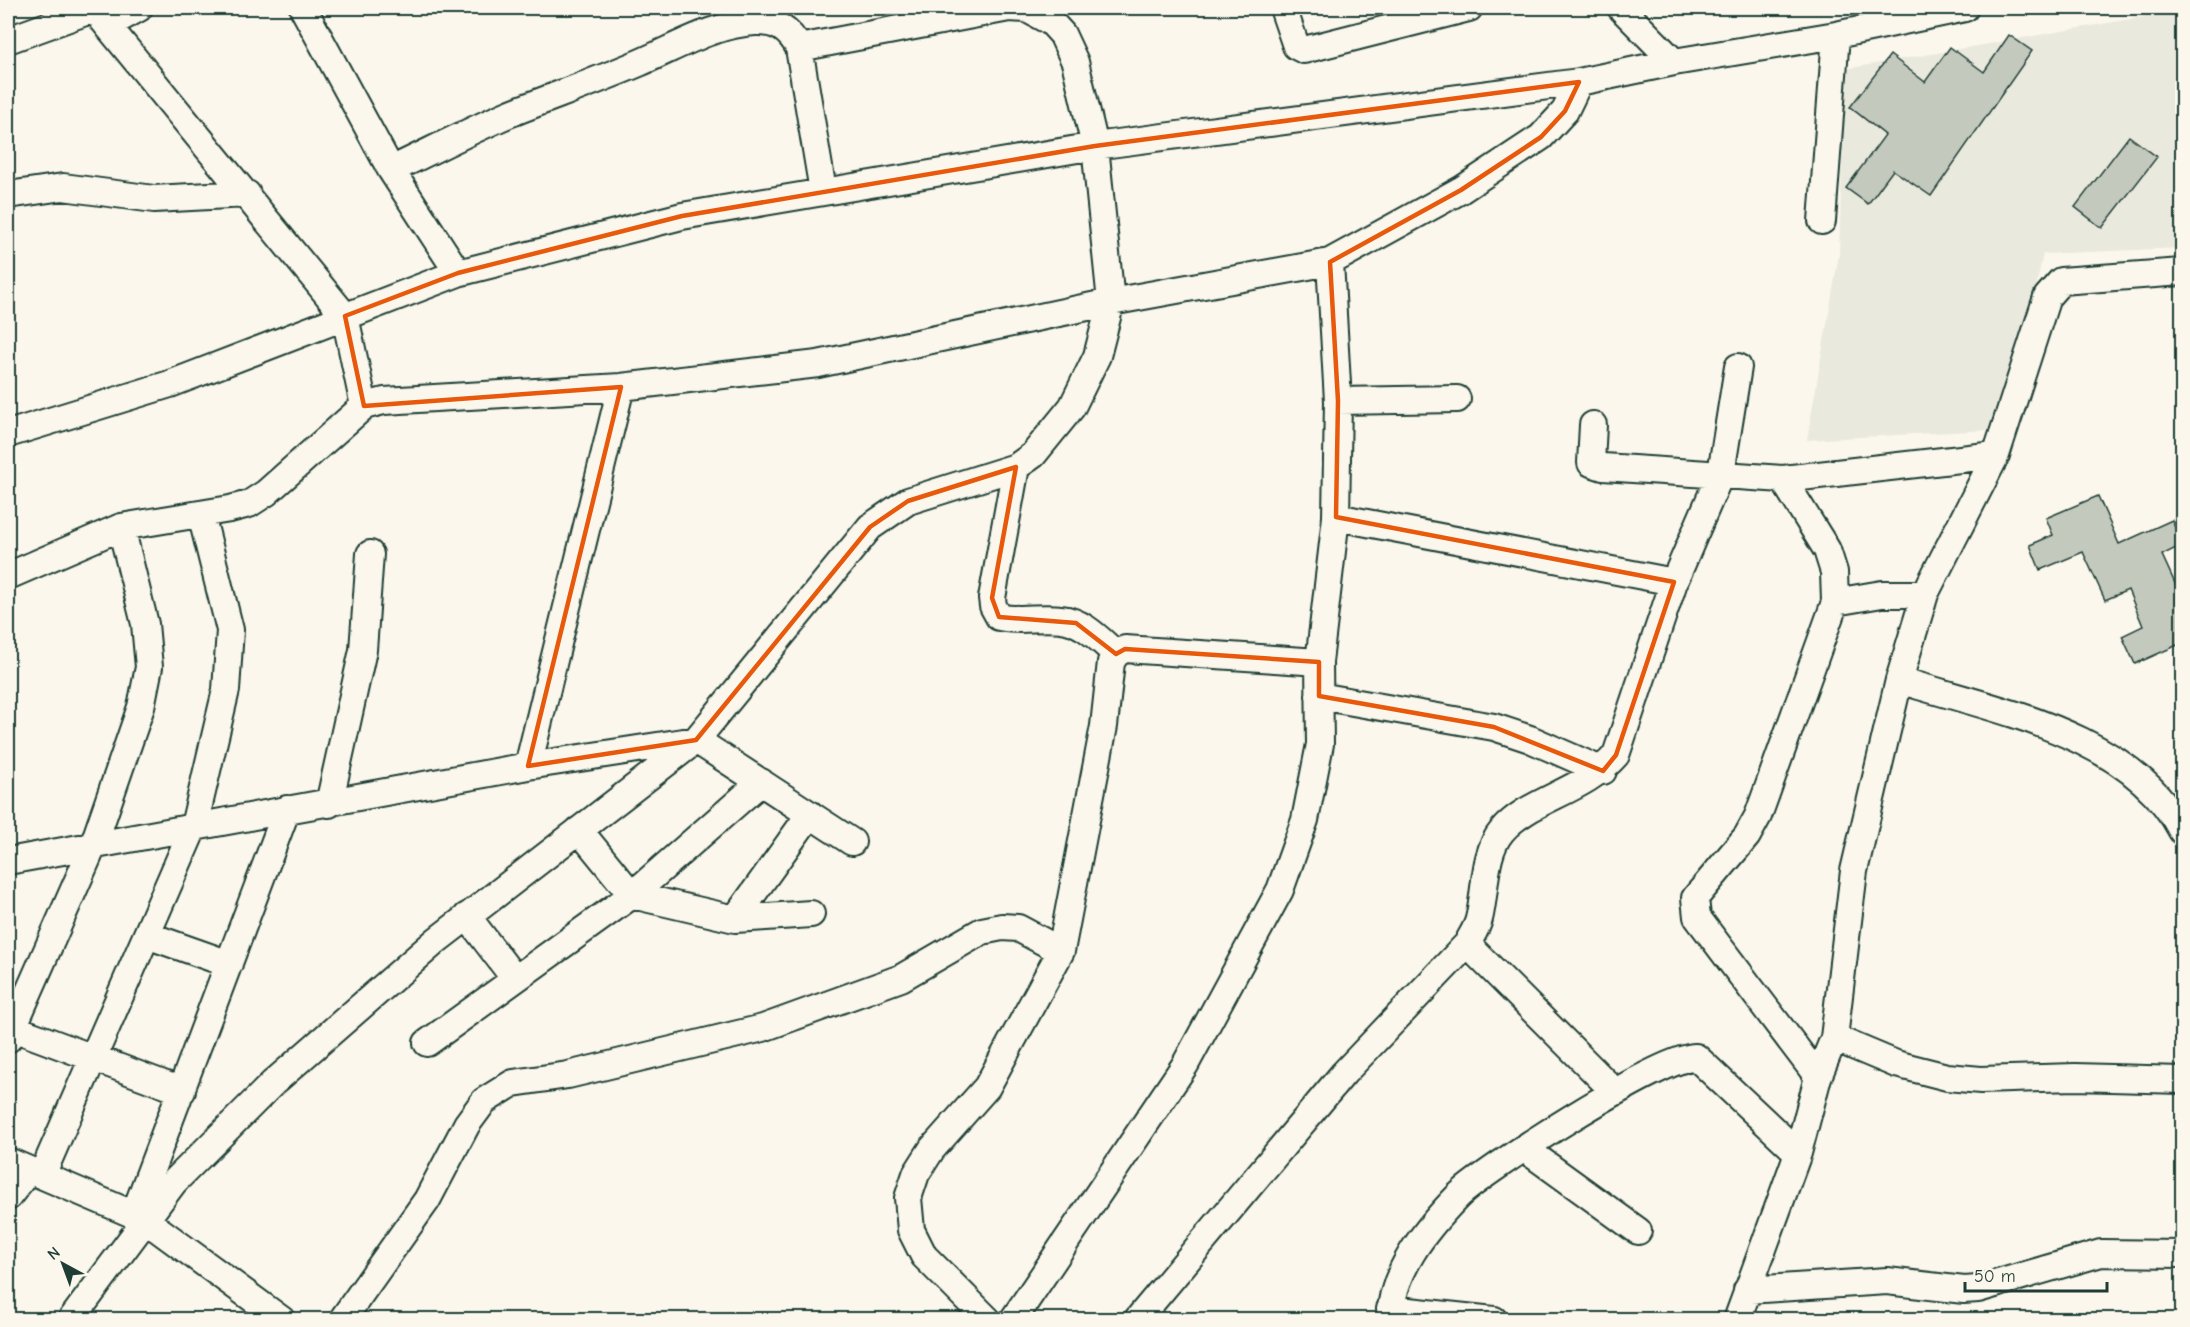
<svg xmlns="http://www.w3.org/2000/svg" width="2190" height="1327" viewBox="0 0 2190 1327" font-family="'Comic Neue',sans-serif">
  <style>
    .built { fill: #eae9de }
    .building { fill: #c4c9be; stroke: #1f3d34; stroke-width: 1.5 }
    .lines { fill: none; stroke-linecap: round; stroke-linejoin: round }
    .minor-casing { stroke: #1f3d34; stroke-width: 30 }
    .minor { stroke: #fbf7ec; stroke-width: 26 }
    .marked { fill: none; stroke: #e8590c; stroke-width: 4.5; stroke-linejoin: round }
  </style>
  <rect width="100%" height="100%" fill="#fbf7ec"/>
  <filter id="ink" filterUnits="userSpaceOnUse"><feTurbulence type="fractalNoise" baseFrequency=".0167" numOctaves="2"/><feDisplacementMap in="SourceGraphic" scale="12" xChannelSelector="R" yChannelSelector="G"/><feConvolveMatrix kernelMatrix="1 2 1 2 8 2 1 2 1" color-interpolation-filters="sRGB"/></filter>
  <g filter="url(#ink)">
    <path class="built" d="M2182,10V248L2043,254L2007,429L1807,440L1839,254L1845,69Z"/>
    <path class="building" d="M2009,35L2032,51L1931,196L1893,170L1868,204L1846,188L1885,135L1850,107L1890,55L1925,82L1950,47L1984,72Z
      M2129,136L2157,157L2102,228L2075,207Z
      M2098,496L2119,544L2172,520L2182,545L2162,555L2179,592L2182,591V643L2135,664L2122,636L2143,626L2128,590L2105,600L2083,552L2040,570L2030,545L2053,535L2046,518Z"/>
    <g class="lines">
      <g class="minor-casing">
        <path id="minor" d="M303,8L391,170
          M1283,8L1296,46L1304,50L1469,8
          M1621,8L1674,62
          M108,25L139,8
          M8,40L88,11L98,14L345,316L364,406
          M8,195L63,187L154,199L247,194
          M1822,221L1836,35
          M458,273L391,170C431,151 471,130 511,113C554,96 597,81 639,63C677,47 714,24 755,22C776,21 789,29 799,48L823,191
          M1338,401L1457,399
          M1593,425L1591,463L1603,467L1783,479L1996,455
          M8,434L170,384L458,273L682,216L1095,146L1579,82L1674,62L1836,35L1965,8
          M1016,467L992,598L993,606L999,617C1019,622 1040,616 1061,619C1083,621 1100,640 1116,654
          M1783,479L1827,550L1834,572L1835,602L1758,816L1747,836L1695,898L1697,917L1818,1077
          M1336,517L1674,582
          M8,576L121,527L230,509L249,504L266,493L364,406L384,401L621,387L818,364L1111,302L1330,262L1461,190L1541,137L1565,111L1579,82
          M1835,602L1882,594H1925
          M1899,680C1995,710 2132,734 2182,831
          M1319,696L1494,727L1530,739L1603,771
          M528,766L621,387
          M329,804L363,650L370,554
          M579,830L632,895L735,919L811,914
          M8,861L528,766L696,740L870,527L908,501L1016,467L1033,455L1072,407L1097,356L1111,302L1095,146L1075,62L1062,34L1051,22L1027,9L1009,8L799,48
          M467,916L515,979
          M735,919L810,814
          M147,935L229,964
          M1467,944L1614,1091
          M13,1028L182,1091
          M1834,1038L1896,1064L1947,1077L1981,1080L2075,1077L2182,1080
          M8,1039L93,846L141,707L149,667L145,624L121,527
          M427,1043L632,895L761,782
          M1525,1149L1638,1231
          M8,1161L144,1219L282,1320
          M42,1175L194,826L226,690L230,630L201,514
          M8,1197L29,1170
          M134,1215L287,809
          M1747,1290L1887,1281L1964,1290L1978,1289L2101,1253L2182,1254
          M1390,1309L1494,1320
          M71,1320L174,1182L273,1083L437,940L696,740L852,842
          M342,1320L427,1200L467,1124L484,1101L513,1083L568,1075L763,1028L901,978L982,931L1002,927L1018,928L1061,951
          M988,1320L924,1256L911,1230L908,1198L916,1174L932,1149L987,1087L1061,951L1104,726L1111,662L1116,654L1125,649L1319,662
          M1013,1320L1185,1065L1280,890L1305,820L1320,744L1319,662L1336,517L1338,401L1330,262
          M1137,1320L1344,1073L1467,944C1471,936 1477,928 1479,919C1486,892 1483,853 1502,831C1529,799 1584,792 1616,755L1674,582L1721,473L1738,367
          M1390,1320C1391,1272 1425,1230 1457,1197C1481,1172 1668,1052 1696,1057L1798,1153
          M1737,1320L1798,1153L1818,1077L1834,1038L1854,871L1899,680L1925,594L1996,455L2047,297L2061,281L2182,272"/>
      </g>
      <use href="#minor" class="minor"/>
    </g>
  </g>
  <path class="marked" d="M1579,82L1565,111L1541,137L1461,190L1330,262L1338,401L1336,517L1674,582L1616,755L1603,771L1494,727L1319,696V662L1125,649L1116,654L1076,623L999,617L992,598L1016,467L908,501L870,527L696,740L528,766L621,387L364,406L345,316L458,273L682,216L1095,146Z"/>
  <rect width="2190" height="1327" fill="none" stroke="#fbf7ec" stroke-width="30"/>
  <rect x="15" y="15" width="2160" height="1297" fill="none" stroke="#1f3d34" stroke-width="2" filter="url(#ink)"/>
  <g transform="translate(63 1264) rotate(319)" stroke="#fbf7ec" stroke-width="4.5" paint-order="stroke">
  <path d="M0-4.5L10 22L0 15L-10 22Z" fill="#1f3d34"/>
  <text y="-9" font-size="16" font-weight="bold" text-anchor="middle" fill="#1f3d34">N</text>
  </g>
  <path d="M1965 1282v9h142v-9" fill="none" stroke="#1f3d34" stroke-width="3"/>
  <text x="1974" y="1282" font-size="18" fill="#1f3d34" stroke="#fbf7ec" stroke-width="4.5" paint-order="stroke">50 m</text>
</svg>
